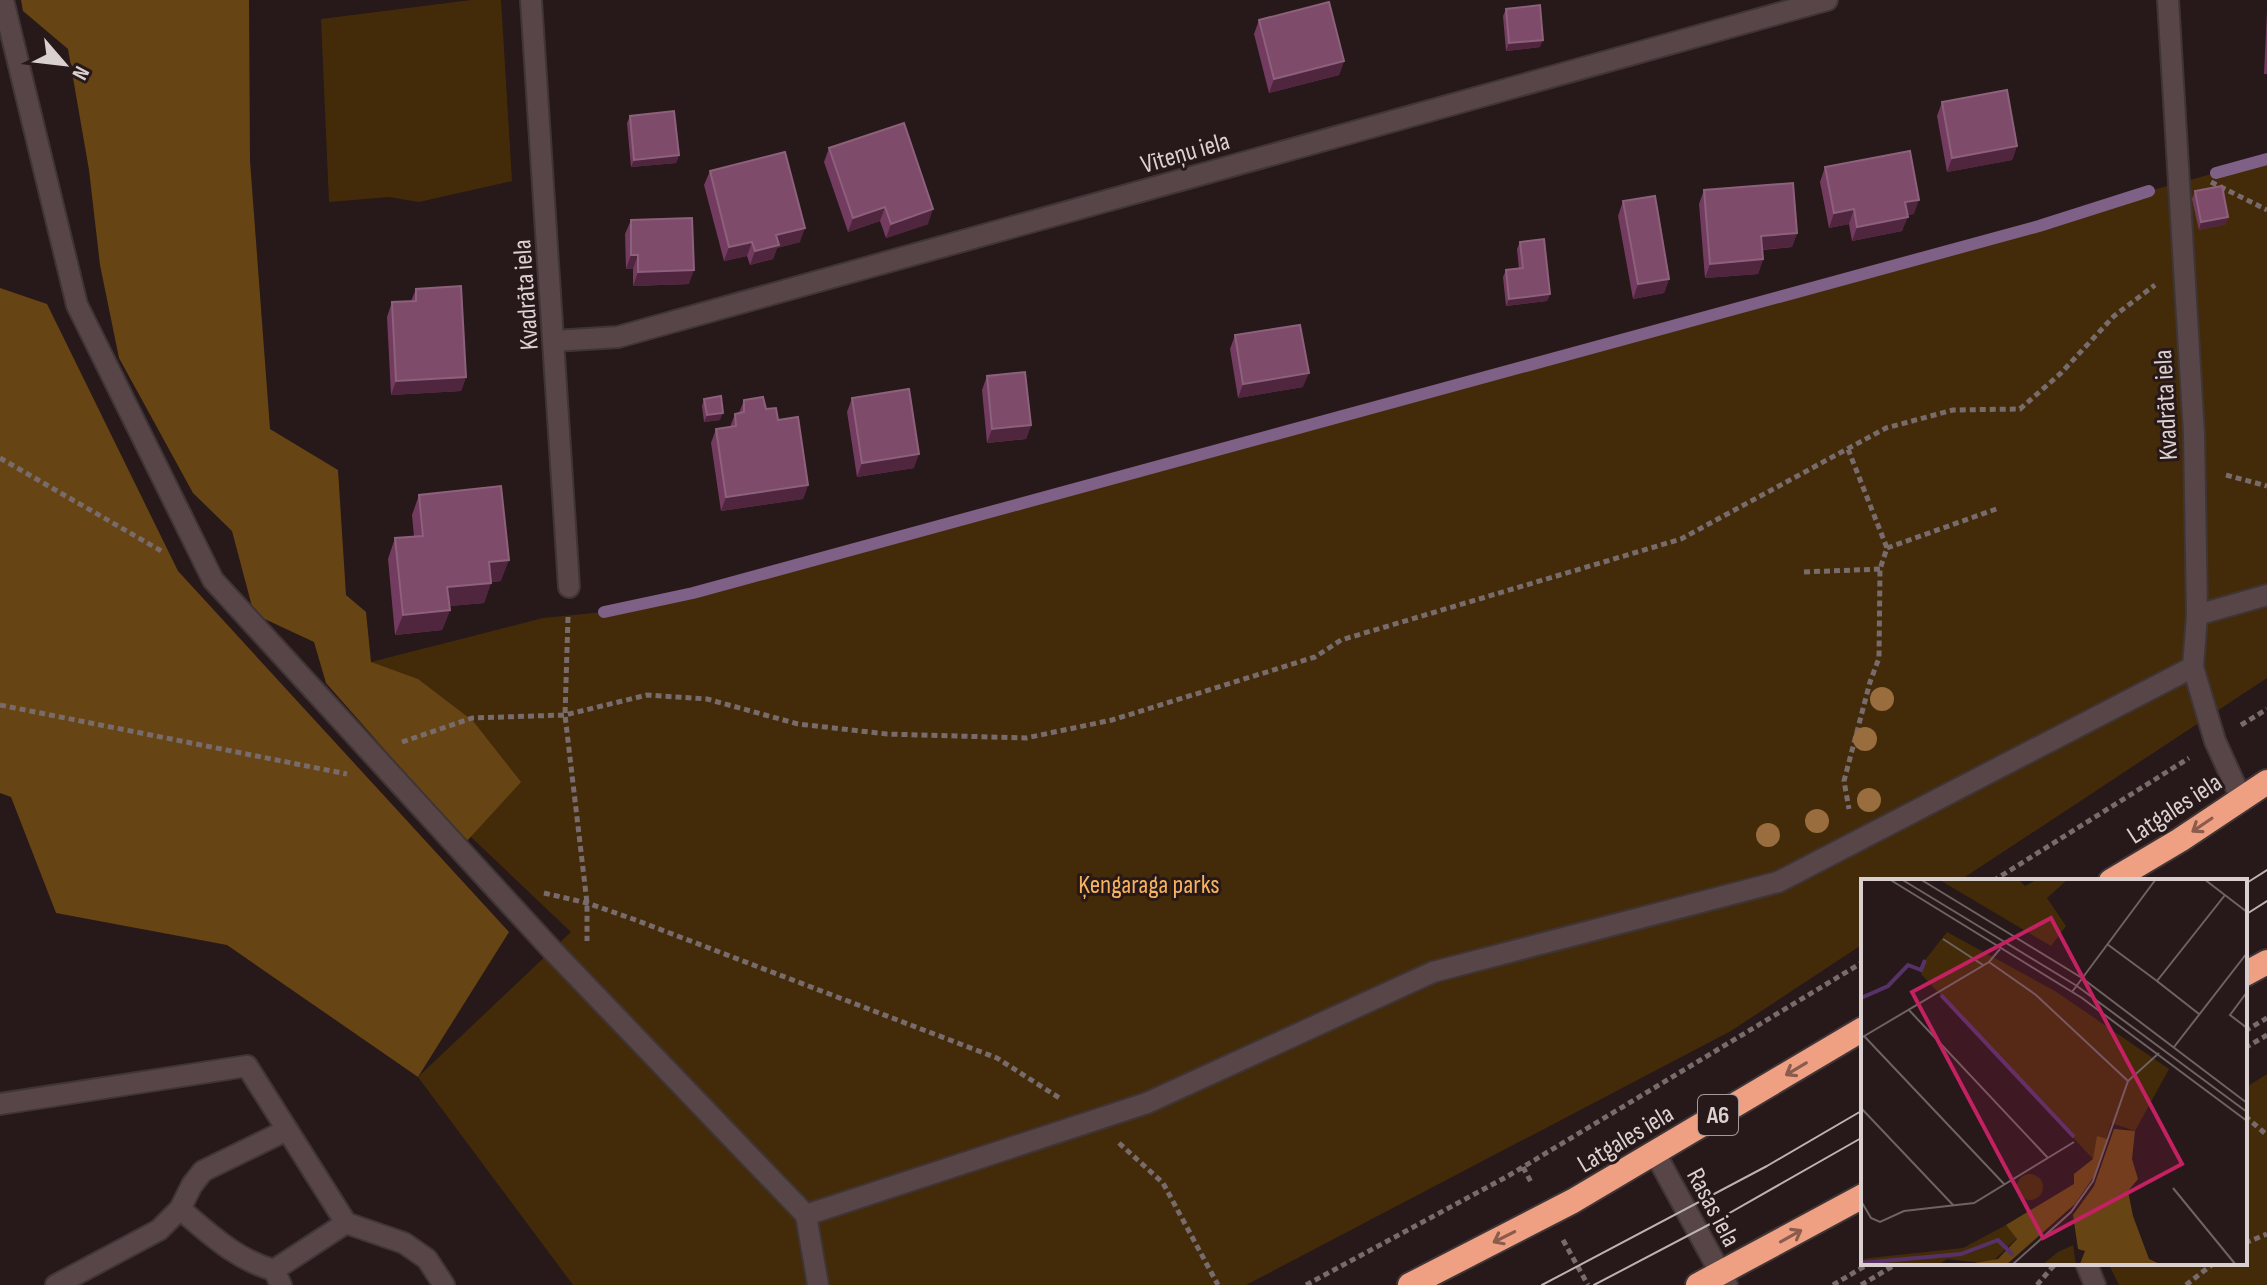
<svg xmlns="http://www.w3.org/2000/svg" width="2267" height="1285" viewBox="0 0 2267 1285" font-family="'Sofia Sans Condensed',sans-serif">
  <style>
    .green { fill: #432b0a }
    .forest { fill: #674413 }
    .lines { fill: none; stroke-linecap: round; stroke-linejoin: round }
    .stream { stroke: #7f6188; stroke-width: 12 }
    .minor-casing { stroke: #403536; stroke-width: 24 }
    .highway-casing { stroke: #403536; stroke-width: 28 }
    .path { stroke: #786b6c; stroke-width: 5; stroke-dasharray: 6 4; stroke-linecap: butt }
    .minor { stroke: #574547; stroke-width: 20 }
    .highway { stroke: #efa082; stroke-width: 24 }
    .tram { stroke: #bdb2b2; stroke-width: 2 }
    .tree { fill: #996d3e }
    .wall { fill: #733b5f }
    .shaded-wall { fill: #50263e }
    .building { fill: #7e4b6b; stroke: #8d607b; stroke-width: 2 }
    .oneway { stroke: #8b5c4e }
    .labels { text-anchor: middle; stroke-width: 6; stroke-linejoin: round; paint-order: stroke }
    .shield { fill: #271819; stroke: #a59999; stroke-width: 2 }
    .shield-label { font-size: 24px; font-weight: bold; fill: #dbd0d0 }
    .street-label { font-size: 26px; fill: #dbd0d0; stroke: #271819 }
    .park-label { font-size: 26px; fill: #f6b25d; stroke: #271819 }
    .inset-river { fill: none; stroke: #573269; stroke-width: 4 }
    .inset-road { fill: none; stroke: #6f6262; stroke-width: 2 }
    .view { fill: #c32161; fill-opacity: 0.15; stroke: #c32161; stroke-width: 4 }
    .inset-edge { fill: none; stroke: #dbd0d0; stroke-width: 4 }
  </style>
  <rect width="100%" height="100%" fill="#271819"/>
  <path class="green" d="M471,0H501L512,181L419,202L389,197L329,202L321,19Z
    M2267,159V678L1959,881H1863V944L1731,1031L1246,1285H573L418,1077L571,932L375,746L371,662L543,618L604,612L693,593L2039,226L2149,191Z
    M2267,1074V1285H2119L2108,1263H2245V1088Z"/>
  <path class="forest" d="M21,0H249L250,161L270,429L338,470L346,595L366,612L371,662L418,679L473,721L521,782L466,842L326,683L314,642L254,614L232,531L193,493L119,358L100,265L89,170L68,49L23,11Z
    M0,288L47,304L178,571L509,932L418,1077L227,945L56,913L11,797L0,793Z"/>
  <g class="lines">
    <path class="stream" d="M2216,173L2267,159
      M604,612L693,593L2039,226L2149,191"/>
    <g class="minor-casing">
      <path id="minor" d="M3,0L77,305L213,580L552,950L806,1215L818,1285
        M531,0L569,587
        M2168,0L2194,434L2197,615L2193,667L2215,741L2241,798
        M554,341L618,337L1827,0
        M2197,615L2267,595
        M0,1104L247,1066L346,1223L274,1270L281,1285
        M1655,1153L1727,1285
        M180,1209C209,1233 236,1260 274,1270
        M806,1215L1147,1103L1433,972L1778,882L2193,667
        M346,1223L404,1243L427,1259L444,1285
        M2086,1263L2095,1285
        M56,1285L159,1230L180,1209L192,1185L203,1171L287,1130"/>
    </g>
    <g class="highway-casing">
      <path id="highway" d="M2111,881L2180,840L2267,782
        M2245,974L2267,962
        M1410,1285L1573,1201L1863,1029
        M1698,1285L1863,1196"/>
    </g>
    <path class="path" d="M2211,182L2267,210
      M1848,449L1887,548L1880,569L1879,658L1870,682L1844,781L1849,809
      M0,458L163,552
      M2226,475L2267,486
      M1887,548L1999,508
      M1804,572L1880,569
      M568,617L565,715L587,903V941
      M0,705L347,774
      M2241,725L2267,709
      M402,742L472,718L565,715L647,695L707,699L798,724L887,734L1026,738L1112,720L1315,657L1341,640L1681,539L1886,428L1953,410L2020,409L2061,373L2114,316L2155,285
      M1993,881L2189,758
      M544,893L587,903L633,919L997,1058L1061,1099
      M2245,1031L2267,1018
      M2245,1048L2267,1035
      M2245,1116L2267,1135
      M1119,1143L1163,1183L1218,1285
      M1523,1167L1532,1184
      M1563,1240L1588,1285
      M2245,1243L2267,1234
      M1306,1285L1508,1176L1863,962
      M1833,1285L1870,1263
      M1861,1285L1898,1263
      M2037,1285L2055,1264
      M2186,1285L2214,1263"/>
    <use href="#minor" class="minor"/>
    <use href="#highway" class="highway"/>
    <path class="tram" d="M2245,884L2267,870
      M2245,915L2267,901
      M1542,1285L1767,1166L1863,1110
      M1594,1285L1712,1223L1863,1137"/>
  </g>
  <g class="tree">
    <circle cx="1882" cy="699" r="12"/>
    <circle cx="1865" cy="739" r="12"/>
    <circle cx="1869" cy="800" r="12"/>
    <circle cx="1817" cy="821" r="12"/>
    <circle cx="1768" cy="835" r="12"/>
  </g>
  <path class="wall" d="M1506,9L1540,47L1506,51L1503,16Z
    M2267,11V74H2264Z
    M1259,20L1344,61L1339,75L1269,93L1254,34Z
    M1942,102L2017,146L2012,160L1947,172L1937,116Z
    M630,116L679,155L676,163L631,167L627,123Z
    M829,148L928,224L886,238L880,221L848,232L824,162Z
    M1825,167L1914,214L1907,215L1902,231L1852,241L1849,224L1829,228L1820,182Z
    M710,171L800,242L777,248L773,259L750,265L747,256L724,261L704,185Z
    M1704,190L1797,233L1792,247L1762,250L1763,259L1758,274L1705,278L1699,204Z
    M2195,191L2226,224L2199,230L2192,199Z
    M1623,201L1669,279L1664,293L1633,299L1618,216Z
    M631,220L689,284L633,286V269H626L625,234Z
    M1520,242L1550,294L1547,301L1506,306L1503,277L1506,270L1519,269L1517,249Z
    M416,289L466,377L461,391L391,395L387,317L392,302L411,301Z
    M1235,335L1303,387L1238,398L1230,349Z
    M987,376L1031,425L1026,439L987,443L982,390Z
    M852,398L914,468L857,477L847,412Z
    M704,399L720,420L704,422L702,406Z
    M744,400L766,409L778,420L808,485L803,499L721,511L711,443L716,429L730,427L735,414L739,413Z
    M419,495L501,581L491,582L484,603L449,606L450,610L442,630L395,635L388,559L395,538L414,537L412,515Z"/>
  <path class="shaded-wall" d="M1543,40L1540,47L1506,51L1509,43Z
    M1344,61L1339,75L1269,93L1274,79Z
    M2017,146L2012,160L1947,172L1952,158Z
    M679,155L676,163L631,167L634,160Z
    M1919,200L1914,214L1900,217L1905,202Z
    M885,207L880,221L848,232L853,218Z
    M933,209L928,224L886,238L891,224Z
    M1854,209L1849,224L1829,228L1834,213Z
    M1908,217L1902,231L1852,241L1857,227Z
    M2228,217L2226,224L2199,230L2201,222Z
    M805,228L800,242L777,248L773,259L750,265L755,251L776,235Z
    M1797,233L1792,247L1756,250L1761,236Z
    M752,242L747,256L724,261L729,247Z
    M631,255H638L633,269H626Z
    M1763,259L1758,274L1705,278L1710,264Z
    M694,270L689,284L633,286L638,272Z
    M1669,279L1664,293L1633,299L1638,284Z
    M1550,294L1547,301L1506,306L1509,299Z
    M1309,373L1303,387L1238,398L1243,384Z
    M466,377L461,391L391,395L396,381Z
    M723,413L720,420L704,422L707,415Z
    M1031,425L1026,439L987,443L992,429Z
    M919,454L914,468L857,477L862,463Z
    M808,485L803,499L721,511L726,497Z
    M509,560L501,581L482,583L489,562Z
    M491,583L484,603L440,607L447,587Z
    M450,610L442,630L395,635L403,615Z"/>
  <path class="building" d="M1329,2L1344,61L1274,79L1259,20Z
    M1540,5L1543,40L1509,43L1506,9Z
    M2007,90L2017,146L1952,158L1942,102Z
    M674,111L679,155L634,160L630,116Z
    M904,123L933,209L891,224L885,207L853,218L829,148Z
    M1910,151L1919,200L1905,202L1908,217L1857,227L1854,209L1834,213L1825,167Z
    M785,152L805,228L776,235L779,245L755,251L752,242L729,247L710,171Z
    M1793,183L1797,233L1761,236L1763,259L1710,264L1704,190Z
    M2222,186L2228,217L2201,222L2195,191Z
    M1655,196L1669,279L1638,284L1623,201Z
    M692,218L694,270L638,272V255H631V220Z
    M1544,239L1550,294L1509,299L1506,270L1523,268L1520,242Z
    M461,286L466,377L396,381L392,302L416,301V289Z
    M1300,325L1309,373L1243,384L1235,335Z
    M1025,372L1031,425L992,429L987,376Z
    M909,389L919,454L862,463L852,398Z
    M721,396L723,413L707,415L704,399Z
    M763,397L766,409L776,408L778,420L798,417L808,485L726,497L716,429L736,426L735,414L744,412V400Z
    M501,486L509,560L489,562L491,583L447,587L450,610L403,615L395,538L423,536L419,495Z"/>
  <defs><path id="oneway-shaft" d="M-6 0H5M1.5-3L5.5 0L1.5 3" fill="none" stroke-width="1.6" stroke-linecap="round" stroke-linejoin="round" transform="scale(2)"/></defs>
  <g class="oneway">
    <use href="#oneway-shaft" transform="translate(2202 825) rotate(146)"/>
    <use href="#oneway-shaft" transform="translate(1796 1069) rotate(149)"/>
    <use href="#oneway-shaft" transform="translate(1791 1236) rotate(-29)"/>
    <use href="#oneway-shaft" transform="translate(1504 1237) rotate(153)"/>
  </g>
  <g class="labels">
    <rect class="shield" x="1698" y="1095" width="40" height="40" rx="6"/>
    <g class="shield-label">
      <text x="1718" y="1123">A6</text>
    </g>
    <g class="street-label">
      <text transform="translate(1185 152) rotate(-16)" y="9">Vīteņu iela</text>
      <text transform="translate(525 295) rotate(-94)" y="9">Kvadrāta iela</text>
      <text transform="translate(2165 405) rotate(-93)" y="9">Kvadrāta iela</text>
      <text transform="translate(2174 808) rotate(-33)" y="9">Latgales iela</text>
      <text transform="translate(1625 1138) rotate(-31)" y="9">Latgales iela</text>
      <text transform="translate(1714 1207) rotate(62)" y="9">Rasas iela</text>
    </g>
    <g class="park-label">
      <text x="1149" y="893">Ķengaraga parks</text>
    </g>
  </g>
  <g transform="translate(1861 879)">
    <rect width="386" height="386" fill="#271819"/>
    <path d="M77,0H157L164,7L177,0H207L186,19L205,47L190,67ZM86,53L194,112L308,190L274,252L250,244L241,275L232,280L60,95L64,81ZM156 308a13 13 0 1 1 26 0a13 13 0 1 1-26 0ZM145,346L156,359L129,385L86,380L77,386H0V381L8,379L102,369ZM212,366L215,386H181L197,373Z" fill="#432b0a"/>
    <path d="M253,250L274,252L271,280L277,300L267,312L272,337L288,380L301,386L219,385L224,372L217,370L212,336L233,307ZM236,257L246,260L234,296L214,325L145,386H102L137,380L156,360L145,346L213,305V295L232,280Z" fill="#674413"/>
    <path class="inset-river" d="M80,116L213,258M0,119L27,107L47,86L60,91L64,81M0,384L100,375L137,361L152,376"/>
    <path class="inset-road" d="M28,0L221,119L386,242M40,0L216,107L386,233M59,0L221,99L386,224M343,0L386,33M82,60L122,86M246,65L296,102M128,83L175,116L267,202M211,113L295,0M386,113L369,136L386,149M47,130L187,279M338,135L296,102L364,16M3,157L144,306M0,159L128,83L139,70M313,168L386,74M0,229L93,327M312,309L375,386M0,322L10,339L19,343L43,332L113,324L213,263M151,386L210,333L232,302L267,202L298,174"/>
    <path class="view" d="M190,39L321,285L182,359L51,113Z"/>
    <rect width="386" height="386" class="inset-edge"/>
  </g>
  <g transform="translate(64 64) rotate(118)" stroke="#271819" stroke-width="6" paint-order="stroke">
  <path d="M0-6L14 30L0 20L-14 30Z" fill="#dbd0d0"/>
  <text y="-12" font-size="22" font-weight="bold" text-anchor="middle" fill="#dbd0d0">N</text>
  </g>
</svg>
